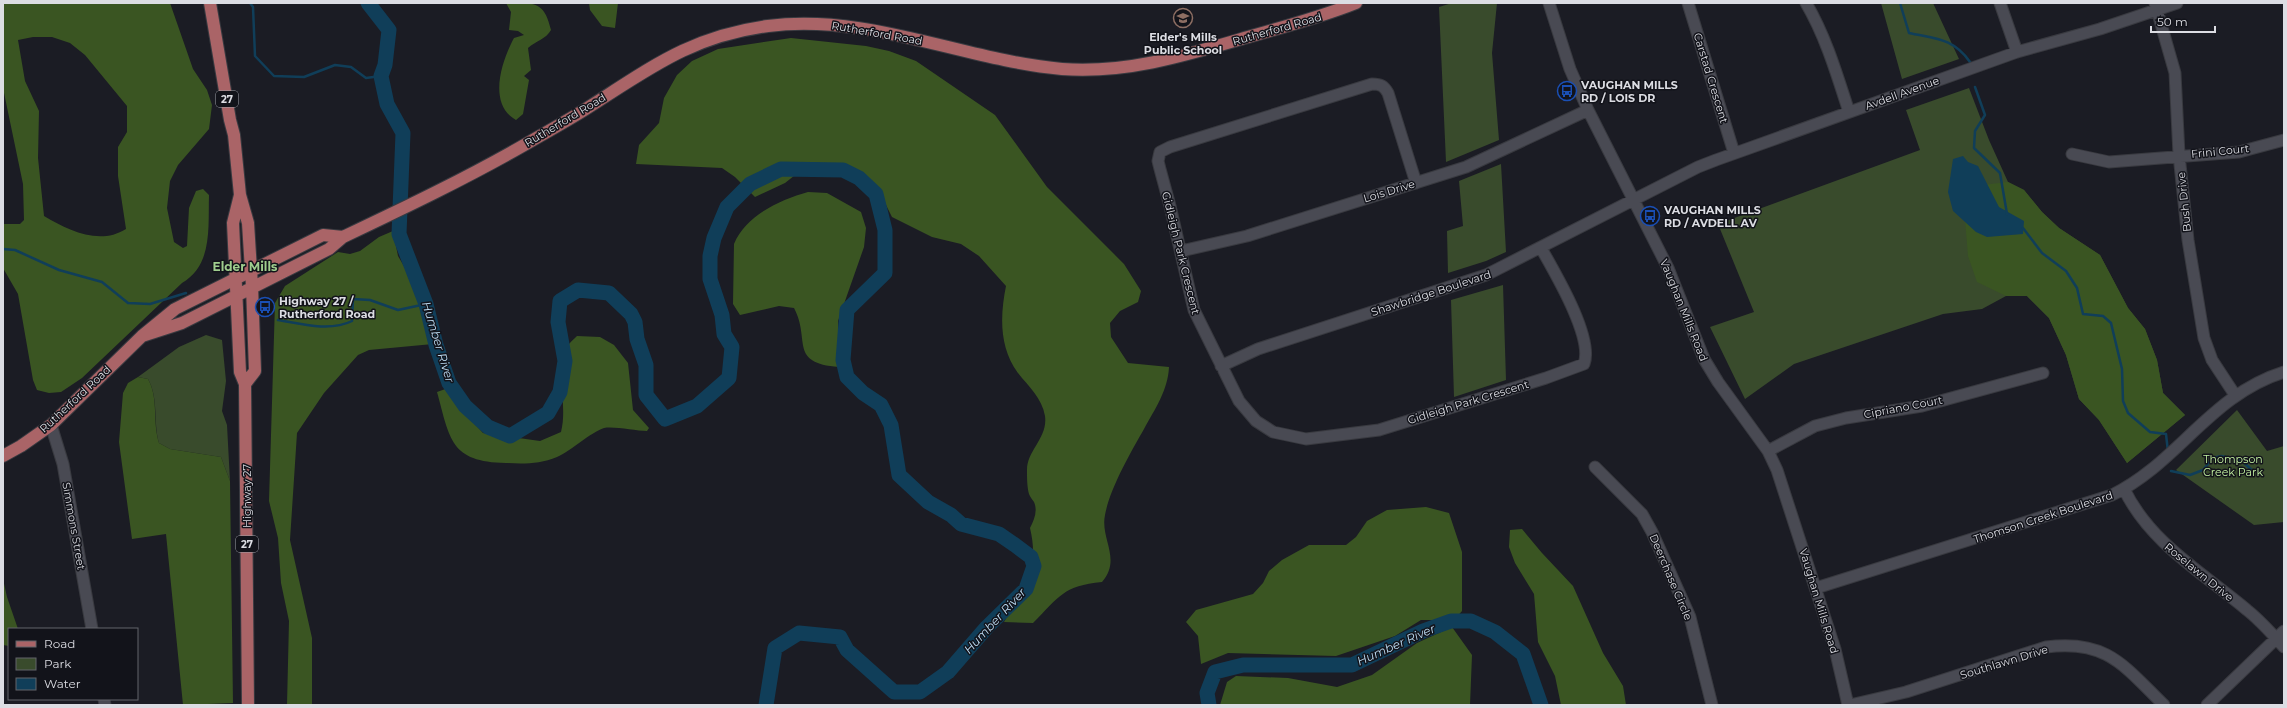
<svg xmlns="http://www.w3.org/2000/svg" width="2287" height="708" viewBox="0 0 2287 708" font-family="Montserrat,sans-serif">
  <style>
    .green { fill: #394b2c }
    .forest { fill: #3a5522; fill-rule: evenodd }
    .water { fill: #103e59 }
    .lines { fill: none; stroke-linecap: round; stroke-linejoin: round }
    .stream { stroke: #103e59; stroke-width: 2.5 }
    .river { stroke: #103e59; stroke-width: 15 }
    .minor-casing { stroke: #393a40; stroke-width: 13 }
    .major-casing { stroke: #393a40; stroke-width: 14 }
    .minor { stroke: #494a53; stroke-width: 11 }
    .major { stroke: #aa6467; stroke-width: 12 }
    .labels { text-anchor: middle; stroke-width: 3; stroke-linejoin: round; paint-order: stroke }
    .shield { fill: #12131a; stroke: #9fa0a7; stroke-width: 1 }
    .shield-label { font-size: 10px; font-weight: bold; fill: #dcdde3 }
    .street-label { font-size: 11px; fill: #dcdde3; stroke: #12131a }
    .poi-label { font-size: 11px; font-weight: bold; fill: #dcdde3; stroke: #12131a; text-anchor: start }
    .park-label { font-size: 11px; fill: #c4f2a2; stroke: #12131a }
    .neighbourhood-label { font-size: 12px; font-weight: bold; fill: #9fce8e; stroke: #12131a }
    .water-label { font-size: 12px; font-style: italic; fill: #bddcf3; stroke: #12131a }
  </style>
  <rect width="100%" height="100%" fill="#1b1c24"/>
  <path class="green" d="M1452,3H1497L1492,53L1499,140L1446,162L1439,7Z
    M1881,3H1933L1959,59L1902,79Z
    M1969,88L1989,140L2008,182L2024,190L2042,212L2059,228L2100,255L2128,308L2145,329L2157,360L2163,393L2185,415L2127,463L2099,420L2079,399L2066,355L2049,318L2027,296H2006L1982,309L1943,314L1794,364L1745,399L1710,327L1754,312L1718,224L1920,150L1906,110Z
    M1501,164L1506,252L1486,261L1448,273L1447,231L1463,226L1459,181Z
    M1503,285L1506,380L1454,397L1451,300Z
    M206,335L222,340L226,381L222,411L227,425L230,481L221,457L170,449L159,443C153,421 159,399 148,379L138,377L179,347Z
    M2237,410L2267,451L2284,446V522L2254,525L2176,470Z"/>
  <path class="forest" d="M3,3H170L193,69L207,90L212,105L209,129L178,165L170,181L167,208L174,242L183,248L187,246L189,208L196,191L203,189L209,195C208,227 213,265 182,283L82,378L61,392L49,393L37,390L33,380L18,294L3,268V224H20L24,220L23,184L3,88ZM33,37H52L70,43L85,55L127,106V132L118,147V176L126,229C99,246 68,230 44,216L38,158L39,111L25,81L18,40Z
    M506,3C534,3 544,0 551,30C546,39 536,41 528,48L531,70L524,76L529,80L523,114L516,120C487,104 502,60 514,38L524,35L518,31L509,30L511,12Z
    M589,3H618L615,28L602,26L590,10Z
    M791,38L866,46L889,51L916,61L995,115L1047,187L1124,264L1141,291L1138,302L1120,311L1110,323L1111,337L1128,363L1169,367C1168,390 1155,409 1144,429C1131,452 1110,488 1105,515C1100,539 1122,559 1102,582C1063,586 1060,596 1033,623L1004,622C1024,587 1040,570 1030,528C1034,520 1038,511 1034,502C1032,499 1030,497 1029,494C1027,487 1027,477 1027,470C1027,450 1048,438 1045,416C1042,398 1029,387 1018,373C999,347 1000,316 1006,286L979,256L961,244L932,237L892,217L886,205L855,174L837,165L809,164L785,183L755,197L735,177L722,168L636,164L639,145L659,123L664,98L677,75L692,61L718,49Z
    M2008,182L2024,190L2042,212L2059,228L2100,255L2128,308L2145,329L2157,360L2163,393L2185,415L2127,463L2099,420L2079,399L2066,355L2049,318L2027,296H2006L1977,282L1968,256L1965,219L1974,186Z
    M808,192L827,193L861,212L866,228L864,247L838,321L839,367C788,363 811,340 794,308L779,306L740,315L733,304L734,244C746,215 780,200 808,192Z
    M393,231L398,256L408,273L423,307L433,344L369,350L358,355L324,393L297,433L290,540L312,638V705H287L289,621L281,583L278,538L269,501L275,303L285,286L338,252L350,254L360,251L379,237Z
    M577,336L600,337L614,345L628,363L633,410L649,428L647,431C636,431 614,426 604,428C591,432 571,451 557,457C540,464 524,464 506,463C450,462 450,439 437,392L451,387L463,411L483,433L540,441L561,432C568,405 555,372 566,348C569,343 574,339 577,336Z
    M138,377L148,379C159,399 152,421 159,443L170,449L221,457L230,481L233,703L183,705L166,534L132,539L119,442L123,393L128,383Z
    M1426,507L1449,513L1462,552V611L1454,620H1421L1395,636L1336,656L1228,653L1201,664L1198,636L1186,622L1196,610L1253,594L1263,583L1269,571L1282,560L1309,545H1346L1356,537L1367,521L1387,510Z
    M1522,529L1542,553L1573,586L1603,653L1623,686L1626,705H1561L1555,676L1538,642L1534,594L1515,563L1509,547L1510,530Z
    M3,579L7,597L18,629H9V646L3,645Z
    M1452,627L1472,655L1470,705H1220L1227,682L1236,676L1288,678L1337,687L1372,675L1417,643Z"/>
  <path class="water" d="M1963,156L1968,162L1978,166L1999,207L2024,221L2023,234L1987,237L1976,232L1953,211L1948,192L1953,159Z"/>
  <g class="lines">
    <path class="stream" d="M250,3L253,7L255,56L274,76L304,77L335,65L351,67L366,78L381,76
      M1900,3L1909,33C1936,39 1953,38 1970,62
      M1975,87L1985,115L1975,131L1974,148L2000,173L2007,214
      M2023,228L2042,253L2066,271L2077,288L2083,314L2103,316L2111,323L2122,369L2123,401L2128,413L2150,432L2166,434L2168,452
      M3,249L15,250L59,270L102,282L128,303L150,304L186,293
      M278,320C301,324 330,332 352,321L353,299L370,300L398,310L426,304
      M2171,471L2190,475L2203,470L2213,458L2221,456L2241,460L2254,472"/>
    <path class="river" d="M368,3L389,30L385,65L381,76L387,104L403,133L399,234L426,304L436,345L449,383L465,406L488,427L510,436L548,413L560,392L565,361L558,322L560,301L578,290L609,293L631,314L635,322L637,339L646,365V395L665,419L697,406L729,378L732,347L724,334L722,315L710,279V256L714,238L727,207L750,184L781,169L843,170L859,178L876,194L885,230V273L847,310L843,360L847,377L863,393L881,405L891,425L899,475L928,502L951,515L961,524L999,534L1015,545L1031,557L1034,566L1026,589L987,627L948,672L920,692H894L847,650L840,637L799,633L775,648L766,705
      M1209,705L1207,693L1215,672L1243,665H1352L1423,631L1451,621H1471L1495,632L1523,654L1541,705"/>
    <g class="minor-casing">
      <path id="minor" d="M1549,3L1570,69L1588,110L1668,268L1704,359L1718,382L1768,451L1777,470L1835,649L1848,705
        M1688,3L1734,153
        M1806,3C1826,37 1837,75 1849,112
        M2000,3L2017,52
        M2155,3L2175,73L2179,155L2188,240L2204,338L2212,360L2235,395
        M2072,154L2109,162L2239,152L2284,140
        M1416,183L1388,93C1384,86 1381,84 1372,84L1170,147L1160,152L1158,161L1160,169L1170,206L1194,310L1239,401L1256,421L1273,432L1306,439L1379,430L1546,378L1584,364C1594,338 1555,273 1541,248
        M1181,251L1247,236L1466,167L1588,110
        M1221,366L1258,349L1486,275L1698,167L1716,160L2017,52L2100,29L2177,3
        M51,425L63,464L92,629
        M1768,451L1815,426L1846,418L1922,406L2043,373
        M1595,467L1642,514L1652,532L1690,617L1712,705
        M2124,489C2150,543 2203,573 2247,610C2261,621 2272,634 2284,647
        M1816,588L2112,495C2178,463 2210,395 2284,372
        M104,699L105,705
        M1850,705L1906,692L2046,647C2107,639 2124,666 2164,705
        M2207,705L2284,631"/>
    </g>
    <g class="major-casing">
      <path id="major" d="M210,3L230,120L234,135L240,195L248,223L252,286L255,371L245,384
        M240,195L233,223L240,372L245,384L248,705
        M142,336L182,323L329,249L343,237C404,208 467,178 526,144C548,131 571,119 592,105C653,66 693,36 768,26C869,13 963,60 1062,69C1126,74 1187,55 1248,37C1284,27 1321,17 1356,3
        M3,456L21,446L51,425L142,336L175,309L323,235L343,237"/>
    </g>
    <use href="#minor" class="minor"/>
    <use href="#major" class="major"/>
  </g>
  <defs>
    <g id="school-ring" transform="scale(1)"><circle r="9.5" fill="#12131a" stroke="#8d6e63" stroke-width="1.5"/><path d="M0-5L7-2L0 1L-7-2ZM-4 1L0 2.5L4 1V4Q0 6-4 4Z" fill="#8d6e63"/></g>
    <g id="bus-ring" transform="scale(1)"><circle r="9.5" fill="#12131a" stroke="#1a4fb4" stroke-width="1.5"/><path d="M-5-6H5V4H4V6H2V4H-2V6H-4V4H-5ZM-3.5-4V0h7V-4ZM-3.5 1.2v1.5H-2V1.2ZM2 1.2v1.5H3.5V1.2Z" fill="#1a4fb4"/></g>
  </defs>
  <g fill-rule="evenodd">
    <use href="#school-ring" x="1183" y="18"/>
    <use href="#bus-ring" x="1567" y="91"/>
    <use href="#bus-ring" x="1650" y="216"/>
    <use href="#bus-ring" x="265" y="307"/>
  </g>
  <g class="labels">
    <g class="shield">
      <rect x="216" y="91" width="22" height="16" rx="3"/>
      <rect x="236" y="536" width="22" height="16" rx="3"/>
    </g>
    <g class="shield-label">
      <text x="227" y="103">27</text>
      <text x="247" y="548">27</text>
    </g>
    <g class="street-label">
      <text transform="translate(1277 29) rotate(-16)" y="4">Rutherford Road</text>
      <text transform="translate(877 33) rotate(10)" y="4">Rutherford Road</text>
      <text transform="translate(1711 78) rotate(73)" y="4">Carstad Crescent</text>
      <text transform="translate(1902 93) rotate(-20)" y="4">Avdell Avenue</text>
      <text transform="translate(565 120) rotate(-31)" y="4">Rutherford Road</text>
      <text transform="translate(2220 151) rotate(-6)" y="4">Frini Court</text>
      <text transform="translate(1389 191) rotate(-17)" y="4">Lois Drive</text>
      <text transform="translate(2184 202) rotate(-96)" y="4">Bush Drive</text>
      <text transform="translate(1181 253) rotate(76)" y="4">Gidleigh Park Crescent</text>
      <text transform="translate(1431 293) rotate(-18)" y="4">Shawbridge Boulevard</text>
      <text transform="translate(1684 310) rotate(68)" y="4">Vaughan Mills Road</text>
      <text transform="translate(75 399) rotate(-43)" y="4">Rutherford Road</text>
      <text transform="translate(1468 402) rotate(-17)" y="4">Gidleigh Park Crescent</text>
      <text transform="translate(1903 407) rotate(-11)" y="4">Cipriano Court</text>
      <text transform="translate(247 496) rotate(-90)" y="4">Highway 27</text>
      <text transform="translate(2043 517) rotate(-18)" y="4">Thomson Creek Boulevard</text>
      <text transform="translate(74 526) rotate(80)" y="4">Simmons Street</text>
      <text transform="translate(2199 572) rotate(39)" y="4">Roselawn Drive</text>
      <text transform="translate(1671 577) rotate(67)" y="4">Deerchase Circle</text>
      <text transform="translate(1819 601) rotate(73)" y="4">Vaughan Mills Road</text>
      <text transform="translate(2004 662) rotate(-17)" y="4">Southlawn Drive</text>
    </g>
    <g class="poi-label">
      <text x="1183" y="41" text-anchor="middle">Elder's Mills<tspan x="1183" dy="13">Public School</tspan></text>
      <text x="1581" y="89">VAUGHAN MILLS<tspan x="1581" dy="13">RD / LOIS DR</tspan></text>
      <text x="1664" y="214">VAUGHAN MILLS<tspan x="1664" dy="13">RD / AVDELL AV</tspan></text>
      <text x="279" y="305">Highway 27 /<tspan x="279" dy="13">Rutherford Road</tspan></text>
    </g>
    <g class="park-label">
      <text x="2233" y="463">Thompson<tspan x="2233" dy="13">Creek Park</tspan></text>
    </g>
    <g class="neighbourhood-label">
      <text x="245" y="271">Elder Mills</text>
    </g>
    <g class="water-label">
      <text transform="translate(438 342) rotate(73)" y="4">Humber River</text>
      <text transform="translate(995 621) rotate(-47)" y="4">Humber River</text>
      <text transform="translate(1396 645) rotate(-24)" y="4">Humber River</text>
    </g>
  </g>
  <rect width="2287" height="708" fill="none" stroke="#dcdde3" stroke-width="8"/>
  <rect x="8" y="628" width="130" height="72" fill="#12131a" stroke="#63646a"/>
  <rect x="16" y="641" width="20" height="6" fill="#aa6467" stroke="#63646a"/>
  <text x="44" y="648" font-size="12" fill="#dcdde3">Road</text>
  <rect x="16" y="658" width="20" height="12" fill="#394b2c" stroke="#63646a"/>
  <text x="44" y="668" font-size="12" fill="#dcdde3">Park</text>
  <rect x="16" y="678" width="20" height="12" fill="#103e59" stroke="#63646a"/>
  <text x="44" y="688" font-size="12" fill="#dcdde3">Water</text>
  <path d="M2151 26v6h64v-6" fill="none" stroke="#dcdde3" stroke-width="2"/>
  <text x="2157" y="26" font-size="12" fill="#dcdde3" stroke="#12131a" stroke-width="3" paint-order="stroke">50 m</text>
</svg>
